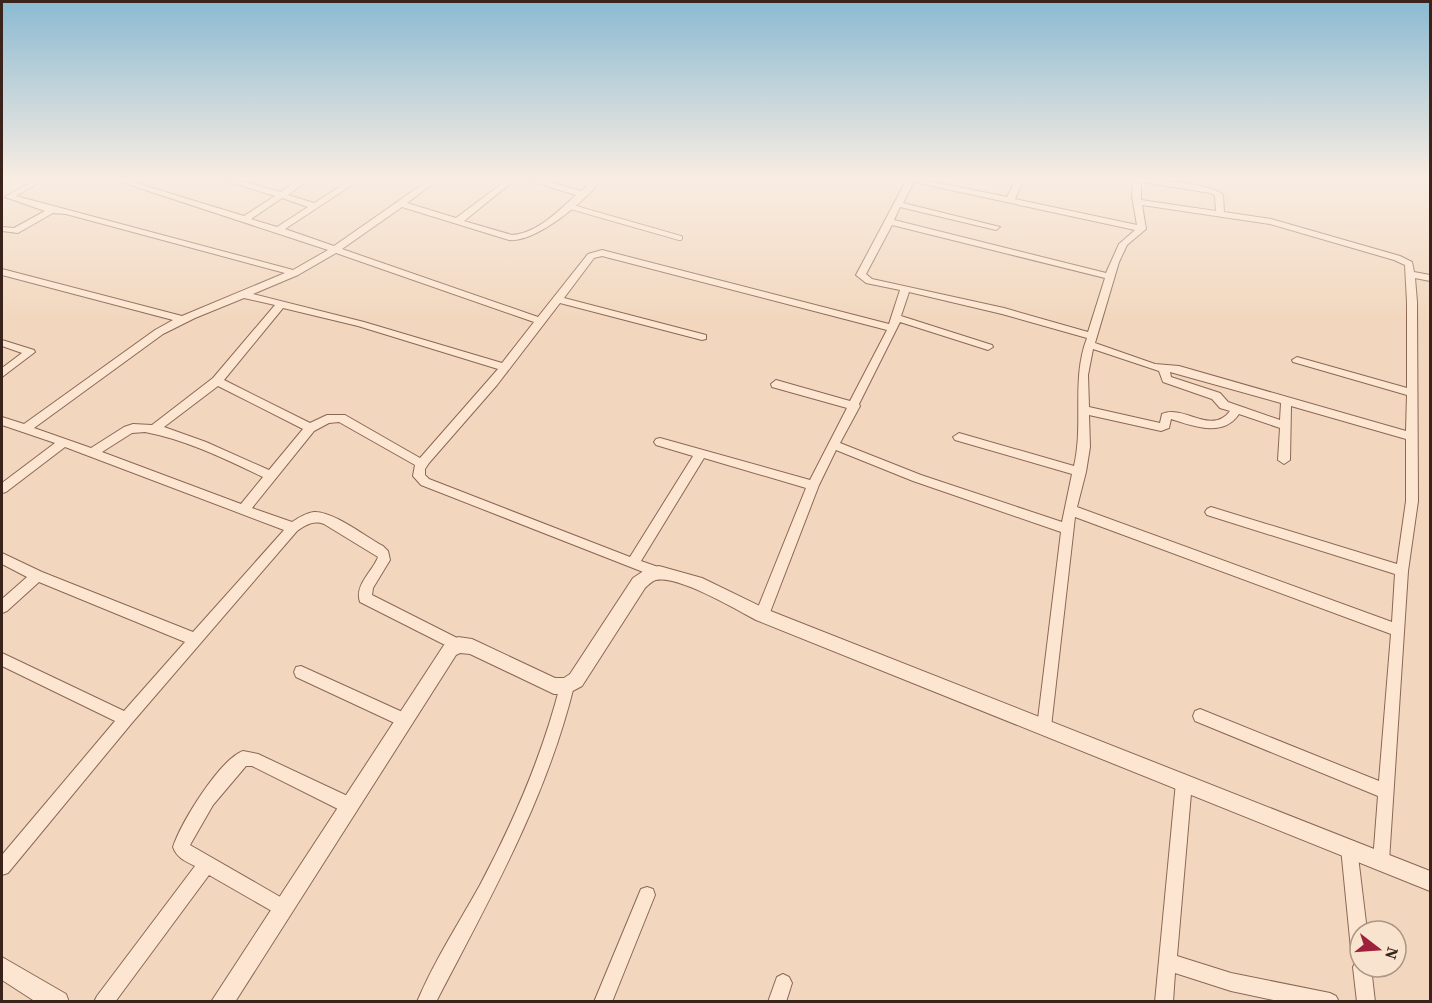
<svg xmlns="http://www.w3.org/2000/svg" width="1432" height="1003" viewBox="0 0 1432 1003" font-family="'Source Serif 4',serif">
  <style>
    .lines { fill: none; stroke-linecap: round; stroke-linejoin: round }
    .service-casing { stroke: #8b6755; stroke-width: 6 }
    .minor-casing { stroke: #8b6755; stroke-width: 2 }
    .tertiary-casing { stroke: #8b6755; stroke-width: 2 }
    .service { stroke: #fce6d1; stroke-width: 4.5 }
    .minor { fill: #fce6d1; fill-rule: evenodd }
    .tertiary { fill: #fce6d1; fill-rule: evenodd }
  </style>
  <rect width="100%" height="100%" fill="#f2d7be"/>
  <g class="lines">
    <g class="service-casing">
      <path id="service" d="M568,206L680,238"/>
    </g>
    <g class="minor-casing">
      <path id="minor" d="M36,179H45L16,196L293,270L328,250L112,179H123L244,216L275,196L226,181L225,179H236L280,192L301,179H310L288,195L314,203L352,179H361L285,229L334,246L430,179H439L407,203L456,218L508,179H516L464,221L512,235C538,233 558,211 576,195L530,181L529,179H540L581,191L594,179H602C587,200 536,243 509,240L402,207L342,249L538,317L588,254L602,250L889,324L900,290L866,283L856,275L907,179H920L1007,197L1016,179H1024L1015,199L1137,225L1132,196L1133,179C1152,179 1212,183 1223,195L1224,212L1271,219L1400,256L1412,262L1414,272L1430,275V281L1415,278L1417,302L1418,501L1408,571L1389,861L1387,867L1381,869L1375,867L1373,861L1378,796L1195,721L1193,716L1195,711L1200,709L1379,781L1391,634L1075,517L1051,727L1049,732L1044,734L1039,732L1037,727L1061,532L913,481L836,450L819,485L769,615L767,619L762,621L757,619L755,615L806,488L704,458L641,561L661,568L662,572L661,576L656,577L421,485L413,476L415,465L339,422L329,423L314,431L252,508L292,522C298,518 306,513 314,512C333,511 366,537 383,546L388,551L390,560L373,588L372,595L463,641L465,645L463,649L458,651L453,649L360,602C354,585 373,571 378,557L324,524C313,520 306,525 297,531L131,724L8,873L2,875V855L115,721L2,666V653L124,711L185,642L39,582L7,611L2,613V599L27,577L2,564V553L42,572L193,632L284,530L65,447L6,492L2,493V483L55,443L2,425V417L24,424L155,330L173,320L2,275V269L182,316L285,273L66,214L53,213L18,233L2,231V227L14,228L45,211L5,197ZM914,182L1135,230L1119,244L1106,273L894,220L900,207L996,230L1000,227L903,203ZM1141,182L1211,193L1215,196L1216,211L1141,200ZM282,198L308,207L277,227L251,219ZM1142,205L1270,224L1394,260L1405,265L1407,302V388L1297,357L1292,360L1293,362L1407,395L1406,431L1179,366L1155,364L1095,343L1119,262L1127,245L1146,229ZM892,225L1105,278L1088,332L1004,308L872,279L866,274ZM336,253L534,322L502,363L364,322L253,294L298,275ZM602,256L887,330L850,401L776,380L771,384L772,387L847,408L810,480L660,438L656,439L654,442L656,445L693,456L630,557L429,479L425,475V469L429,463L497,385L560,303L702,340L706,339V335L564,298L594,258ZM909,292L1002,314L1087,338C1071,379 1084,424 1074,466L959,433L953,437L955,440L1072,474L1062,522L921,475L840,443L860,406L859,404L900,322L988,350L993,347L992,345L901,316ZM244,298L275,305L213,378L152,425L133,424L124,427L91,448L34,428L163,334L195,318ZM283,308L358,326L498,369L420,458L345,415H327L310,423L224,380ZM1093,349L1159,371L1163,382L1212,399L1220,408L1230,411C1211,436 1184,404 1162,414L1160,423L1089,407L1088,375ZM1170,372L1281,403L1280,420L1228,402L1220,393L1171,377ZM218,386L303,429L269,470L206,442L164,427ZM1291,406L1406,439V501L1397,564L1211,507L1207,509L1205,512L1207,515L1395,574L1392,622L1077,507L1086,472L1090,447L1089,415L1161,431L1169,428L1171,419C1193,426 1223,438 1239,414L1280,428L1278,460L1284,464L1290,460ZM145,432C187,440 225,459 263,477L241,504L102,452L132,433Z
        M2,340L34,350L35,352L2,377V368L22,353L2,346Z
        M301,666L409,715L411,720L409,725L404,727L399,725L296,677L294,672L296,667Z
        M567,679L572,681L574,686C546,800 490,898 436,1002H417C434,961 459,923 480,885C514,821 542,756 560,686L562,681Z
        M243,751L258,754L356,800L358,806L356,812L350,814L344,812L252,766H246L213,805L190,845L289,902L291,908L289,914L283,916L277,914L209,875L115,1002H94L97,996L195,866C185,861 177,858 173,847C181,823 219,760 243,751Z
        M1184,774L1189,777L1192,782L1177,956L1231,973L1330,993L1336,996L1339,1002H1283L1231,991L1175,973L1173,1002H1155L1176,782L1179,777Z
        M1349,840L1355,842L1357,848L1367,931H1360V958L1354,955L1351,949L1341,848L1343,842Z
        M647,887L653,889L655,895L612,1002H594L641,889Z
        M1360,959V967H1371L1375,1002H1357L1353,967L1356,961Z
        M783,974L789,977L792,983L786,1002H768L777,977Z"/>
    </g>
    <g class="tertiary-casing">
      <path id="tertiary" d="M659,566L702,578L768,610L1430,871V891L756,620C735,609 678,575 656,580C652,581 648,585 645,588L582,686L567,694H554L470,654L460,653L456,655L235,1002H211L444,645L458,637L472,639L555,678H564L570,674L633,578L645,570Z
        M2,957L66,994L69,1002H36L2,980Z"/>
    </g>
    <use href="#service" class="service"/>
    <use href="#minor" class="minor"/>
    <use href="#tertiary" class="tertiary"/>
  </g>
  <linearGradient id="sky" x2="0" y2="1"><stop stop-color="#8bbad2"/><stop offset="0.56" stop-color="#f9ede2"/><stop offset="1" stop-color="#f9ede2" stop-opacity="0"/></linearGradient>
  <rect width="1432" height="319" fill="url(#sky)"/>
  <rect width="1432" height="1003" fill="none" stroke="#39231b" stroke-width="6"/>
  <g transform="translate(1378 949) rotate(107)"><circle r="28" fill="#f8e3ce" stroke="#ac9686" stroke-width="1.5"/>
  <path d="M0-4.5L10 22L0 15L-10 22Z" fill="#9f203b"/>
  <text y="-9" font-size="16" font-weight="bold" text-anchor="middle" fill="#39231b">N</text>
  </g>
</svg>
